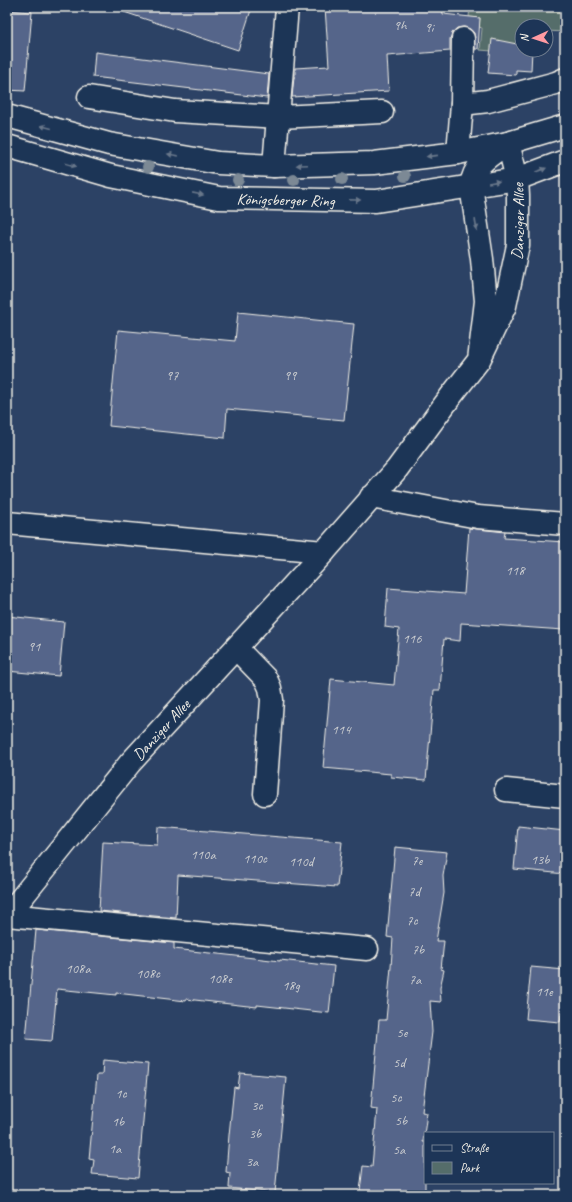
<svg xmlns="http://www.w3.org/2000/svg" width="572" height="1202" viewBox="0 0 572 1202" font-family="Caveat,sans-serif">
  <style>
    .green { fill: #556d6a; stroke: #a4afa9 }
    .building { fill: #55658a; stroke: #f4f1e8 }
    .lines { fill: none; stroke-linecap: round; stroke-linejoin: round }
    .minor-casing { stroke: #f4f1e8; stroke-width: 25 }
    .major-casing { stroke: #f4f1e8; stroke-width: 25 }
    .minor { stroke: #1d3557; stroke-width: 22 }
    .major { stroke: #1d3557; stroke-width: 22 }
    .tree { fill: #7b8995 }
    .oneway { fill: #68778a }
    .labels { text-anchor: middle; stroke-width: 3.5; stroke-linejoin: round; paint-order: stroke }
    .number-label { font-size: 14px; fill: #ccced0 }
    .street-label { font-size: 16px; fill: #f4f1e8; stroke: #1d3557 }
  </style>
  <rect width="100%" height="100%" fill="#2c4265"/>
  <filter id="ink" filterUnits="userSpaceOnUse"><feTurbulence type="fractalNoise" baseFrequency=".025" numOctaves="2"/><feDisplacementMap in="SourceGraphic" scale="8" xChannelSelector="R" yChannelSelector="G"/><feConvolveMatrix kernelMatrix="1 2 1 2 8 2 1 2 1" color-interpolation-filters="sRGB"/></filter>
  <g filter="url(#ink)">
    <path class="green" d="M470,7H565V32L546,31V26H522V45L520,44L519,48L504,52L480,50L482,28L479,27L480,18L469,17Z"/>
    <path class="building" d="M125,7H252L238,50L124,12Z
      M325,7H442L443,14L480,18L478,49H475L474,33L470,29L464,27L457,28L452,33L450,39V51L387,56L389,91L292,97L294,77H295V68L329,66Z
      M7,10L32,12L25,91L7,90Z
      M492,39L522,45V50H532L531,71L516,70V75L488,73Z
      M95,52L269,74L267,98L93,77Z
      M238,312L354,324L344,420L227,409L225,438L109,426L118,330L235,341Z
      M469,528L505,532L504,538L565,542L564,630L461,623L460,641L444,639L440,690H434L426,780L391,777V774L323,768L331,679L394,685L399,629L385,627L388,588L464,594Z
      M7,616L64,622L59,676L7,671Z
      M518,826L565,831V874L514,869Z
      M158,827L342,842L337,887L178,875L176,918L99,911L103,842L157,845Z
      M395,847L447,852L443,876L444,893L436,941H444L441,969L444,970L440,988L441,1002L430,1001L432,1032L422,1112L427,1113L423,1142H425V1195H393L360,1191L363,1166L372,1167L377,1109L371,1108L379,1020H386L391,967L393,938L387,937Z
      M36,930L174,943V949L280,961V960L334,966L329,1013L257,1005V1007L186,999V1001L116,993V995L57,989L52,1041L26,1039Z
      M531,967L565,970V1015H561L560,1022L526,1019Z
      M103,1060L148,1064L138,1178L92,1174L94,1160L89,1159L97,1075H102Z
      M240,1073L286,1077L275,1193L229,1188L230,1173L226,1172L229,1135L234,1087L238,1088Z"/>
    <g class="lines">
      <g class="minor-casing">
        <g id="minor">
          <path d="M89,97L175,111L279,117L382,112"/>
          <path d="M462,104L488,101L556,83L565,79"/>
          <path d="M458,153L462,104L463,39"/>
          <path d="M274,166L287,7"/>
          <path d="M371,497L478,517L565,524"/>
          <path d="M7,523L324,552"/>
          <path d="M236,648L266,679L270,688L272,700L265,794"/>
          <path d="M506,790L565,796"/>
          <path d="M7,915L367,949"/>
          <path id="s1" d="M7,916L130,763L324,552L397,469L451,396L479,360L505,306L518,245V196L517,179L508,143C491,155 474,163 471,186L482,259L486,301L479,360"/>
        </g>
      </g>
      <g class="major-casing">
        <g id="major">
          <path d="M7,116L109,144L218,163L274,166L374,163L458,153L508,143L565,126"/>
          <path id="s2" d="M7,146L111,176L219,198L376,201L517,179L565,161"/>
        </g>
      </g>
      <use href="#minor" class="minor"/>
      <use href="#major" class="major"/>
    </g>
    <g class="tree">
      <circle cx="148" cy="167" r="6"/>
      <circle cx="405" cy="176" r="6"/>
      <circle cx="342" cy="179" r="6"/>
      <circle cx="238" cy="180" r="6"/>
      <circle cx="294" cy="180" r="6"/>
    </g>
    <defs><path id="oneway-solid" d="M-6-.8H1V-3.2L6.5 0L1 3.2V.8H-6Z"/></defs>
    <g class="oneway">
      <use href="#oneway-solid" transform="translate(46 127) rotate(-165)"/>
      <use href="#oneway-solid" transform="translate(173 155) rotate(-170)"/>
      <use href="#oneway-solid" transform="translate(432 156) rotate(174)"/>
      <use href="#oneway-solid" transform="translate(71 165) rotate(16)"/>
      <use href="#oneway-solid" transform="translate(302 165) rotate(178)"/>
      <use href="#oneway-solid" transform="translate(541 170) rotate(-20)"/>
      <use href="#oneway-solid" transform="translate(494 182) rotate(-9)"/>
      <use href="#oneway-solid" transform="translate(198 194) rotate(11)"/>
      <use href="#oneway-solid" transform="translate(355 200) rotate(1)"/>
      <use href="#oneway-solid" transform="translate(476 225) rotate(81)"/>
    </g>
  </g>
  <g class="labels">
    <g class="number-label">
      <text x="400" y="30">9h</text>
      <text x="429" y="32">9i</text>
      <text x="172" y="380">97</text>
      <text x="290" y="380">99</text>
      <text x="515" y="575">118</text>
      <text x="412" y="643">116</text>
      <text x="34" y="651">91</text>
      <text x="341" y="734">114</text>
      <text x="203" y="859">110a</text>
      <text x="255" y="863">110c</text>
      <text x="540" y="864">13b</text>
      <text x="417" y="865">7e</text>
      <text x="301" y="866">110d</text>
      <text x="414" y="896">7d</text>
      <text x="412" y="925">7c</text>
      <text x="418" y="954">7b</text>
      <text x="78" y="973">108a</text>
      <text x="148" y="978">108c</text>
      <text x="220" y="983">108e</text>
      <text x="415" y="984">7a</text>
      <text x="291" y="990">18g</text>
      <text x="544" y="996">11e</text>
      <text x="402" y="1037">5e</text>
      <text x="399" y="1067">5d</text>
      <text x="121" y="1098">1c</text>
      <text x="396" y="1102">5c</text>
      <text x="257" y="1110">3c</text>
      <text x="401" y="1125">5b</text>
      <text x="118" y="1126">1b</text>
      <text x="255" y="1138">3b</text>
      <text x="115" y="1153">1a</text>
      <text x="399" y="1154">5a</text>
      <text x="252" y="1166">3a</text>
    </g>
    <g class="street-label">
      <text dy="6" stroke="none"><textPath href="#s2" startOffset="285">Königsberger Ring</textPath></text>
      <text dy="6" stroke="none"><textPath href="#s1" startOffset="876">Danziger Allee</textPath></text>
      <text dy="6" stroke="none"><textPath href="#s1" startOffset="242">Danziger Allee</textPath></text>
    </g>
  </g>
  <rect width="572" height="1202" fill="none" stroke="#1d3557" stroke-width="24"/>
  <rect x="12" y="12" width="548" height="1178" fill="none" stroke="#f4f1e8" stroke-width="1.5" filter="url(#ink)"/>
  <rect x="424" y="1132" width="130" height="52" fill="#1d3557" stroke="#738091"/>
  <rect x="432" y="1145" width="20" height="6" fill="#1d3557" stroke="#738091"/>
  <text x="460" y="1152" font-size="12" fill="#f4f1e8">Straße</text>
  <rect x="432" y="1162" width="20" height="12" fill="#556d6a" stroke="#738091"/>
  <text x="460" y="1172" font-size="12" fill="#f4f1e8">Park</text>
  <g transform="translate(534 38) rotate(267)"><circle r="19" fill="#1d3557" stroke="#738091"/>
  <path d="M0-3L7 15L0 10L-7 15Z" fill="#ff9aa2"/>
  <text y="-6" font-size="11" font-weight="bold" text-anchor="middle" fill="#f4f1e8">N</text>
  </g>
</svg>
